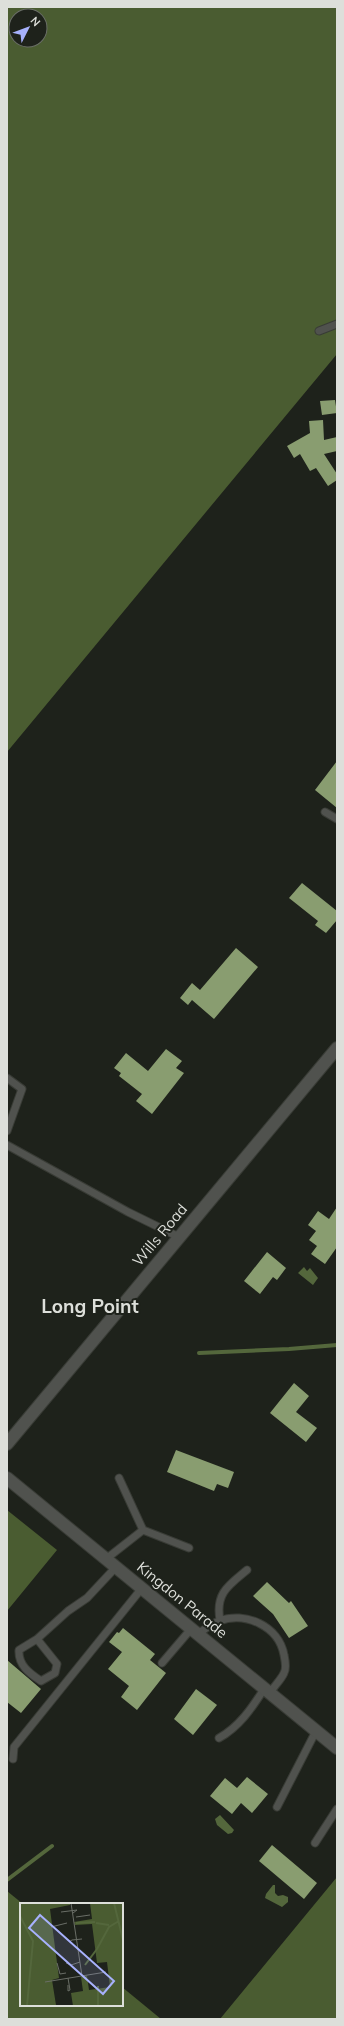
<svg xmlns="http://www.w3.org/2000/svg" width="344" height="2026" viewBox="0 0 344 2026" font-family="Mulish,sans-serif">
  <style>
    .forest { fill: #4a5c31; fill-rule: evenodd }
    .water { fill: #54673c }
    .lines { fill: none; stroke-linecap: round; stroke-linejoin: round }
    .stream { stroke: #54673c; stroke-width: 4 }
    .building { fill: #899d70 }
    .service-casing { stroke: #393c36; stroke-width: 9 }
    .minor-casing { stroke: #393c36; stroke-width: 14 }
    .tertiary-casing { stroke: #393c36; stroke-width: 14 }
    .service { stroke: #50524e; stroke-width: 7 }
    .minor { stroke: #50524e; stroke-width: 12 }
    .tertiary { stroke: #50524e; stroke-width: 12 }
    .labels { text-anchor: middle; stroke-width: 4; stroke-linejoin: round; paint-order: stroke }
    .street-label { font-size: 15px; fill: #dddfda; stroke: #1e221b }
    .district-label { font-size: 19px; font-weight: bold; fill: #dddfda; stroke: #1e221b }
    .inset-river { fill: none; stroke: #54673c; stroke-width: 2 }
    .inset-road { fill: none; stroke: #6a6e67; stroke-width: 1 }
    .view { fill: #a7b1fc; fill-opacity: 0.15; stroke: #a7b1fc; stroke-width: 2 }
    .inset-edge { fill: none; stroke: #dddfda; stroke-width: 2 }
  </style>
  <rect width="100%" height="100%" fill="#1e221b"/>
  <path class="forest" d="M7,7H337V354L7,752ZM16,16H40V40H16Z
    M7,1510L57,1550L7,1611Z
    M337,1877V2019H220Z
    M7,1891L23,1904H21V2005H122V1987L161,2019H7Z"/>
  <path class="water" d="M304,1267L307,1271L310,1268L318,1278L313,1285L298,1273Z
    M220,1815L234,1830L232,1833L228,1834L217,1825L215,1819Z
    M273,1885H275V1893L278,1896L283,1895L288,1897V1902L282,1907L265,1898L266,1894Z"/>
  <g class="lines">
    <path class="stream" d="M199,1353L289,1349L337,1345
      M7,1880L52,1846"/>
  </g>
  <path class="building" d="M335,400L337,413L322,415L320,401Z
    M323,420L324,440L337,437V451L324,454L337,474V480L328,486L316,468L310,471L300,454L294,458L287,446L310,433L309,421Z
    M337,761V808L315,790Z
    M302,883L337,911V920L326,933L315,925L318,921L289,898Z
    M236,948L258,967L214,1019L192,1000L188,1005L180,998L192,983L200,990Z
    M166,1049L182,1061L176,1068L184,1073L152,1114L136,1101L142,1094L119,1076L121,1073L114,1068L126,1053L148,1071Z
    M337,1207V1247L325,1264L311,1254L317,1246L309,1240L316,1231L308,1225L318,1211L329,1219Z
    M267,1252L286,1268L277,1280L273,1277L260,1294L244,1281Z
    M294,1383L309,1396L296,1412L317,1428L306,1442L270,1413Z
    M176,1450L234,1472L228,1488L217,1484L214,1491L167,1472Z
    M267,1582L289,1603L291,1601L308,1626L289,1638L273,1614L253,1596Z
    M123,1628L155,1654L150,1660L166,1673L137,1710L121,1697L129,1686L108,1669L122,1652L109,1642L117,1632L119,1633Z
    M7,1660L41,1689L21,1713L7,1702Z
    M196,1689L217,1705L193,1735L174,1719Z
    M247,1777L268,1794L252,1813L241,1803L232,1814L210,1796L225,1778L237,1788Z
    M272,1845L317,1883L304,1899L259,1861Z"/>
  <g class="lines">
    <g class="service-casing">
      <path id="service" d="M319,331L337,324
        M325,812L337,819
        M7,1078L22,1089L7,1131
        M7,1145L128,1212L179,1237
        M119,1478L143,1530
        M106,1559L143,1530L189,1548
        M220,1620C215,1593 229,1585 247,1570
        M198,1634C205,1629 211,1624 219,1621C245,1611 279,1626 284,1655C285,1660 287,1668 284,1673C281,1680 274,1686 270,1693
        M37,1639L57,1664L55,1673L41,1681C29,1673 18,1665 19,1650L37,1639L68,1611L87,1598L116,1567
        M162,1663L191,1629
        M219,1738C239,1727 252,1708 264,1689
        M13,1759L14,1747L142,1588
        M277,1807L316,1731
        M315,1843L337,1809"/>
    </g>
    <g class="minor-casing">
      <path id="minor" d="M7,1478L337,1748"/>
    </g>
    <g class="tertiary-casing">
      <path id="tertiary" d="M7,1444L337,1048"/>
    </g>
    <use href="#service" class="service"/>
    <use href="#minor" class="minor"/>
    <use href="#tertiary" class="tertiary"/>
  </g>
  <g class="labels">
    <g class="street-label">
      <text transform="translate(160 1235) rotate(-50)" y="5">Wills Road</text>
      <text transform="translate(182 1600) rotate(39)" y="5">Kingdon Parade</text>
    </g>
    <g class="district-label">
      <text x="90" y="1313">Long Point</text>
    </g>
  </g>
  <g transform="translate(20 1903)">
    <rect width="103" height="103" fill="#1e221b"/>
    <path d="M0,0H50V2L30,6L39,75L32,77L36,102L42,103H0ZM70,0H103V103H53L51,90L63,88L61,74L67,73L69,87L90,84L87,59L77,60L72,21L55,22L54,19L72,16Z" fill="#4a5c31"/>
    <path class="inset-river" d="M94,0L103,37M0,13L13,38L7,103M56,20L75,19M76,20L89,22M65,62L77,46L89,24L99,18M78,83V103"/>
    <path class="inset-road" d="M51,0L62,73M41,9L57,7L53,10M56,14L70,12M31,24L47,20M49,39L52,37L62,36M37,60L40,71L46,70M46,60L51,62L60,59M25,79L86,69M48,82V88L50,87L48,75"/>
    <path class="view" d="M20,12L94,78L83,91L9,25Z"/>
    <rect width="103" height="103" class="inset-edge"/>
  </g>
  <rect width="344" height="2026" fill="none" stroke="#dddfda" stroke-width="16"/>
  <g transform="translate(28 28) rotate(48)"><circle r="19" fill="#1e221b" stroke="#6a6e67"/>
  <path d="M0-3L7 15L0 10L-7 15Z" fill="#a7b1fc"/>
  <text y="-6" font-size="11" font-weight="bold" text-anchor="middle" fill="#dddfda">N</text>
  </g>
</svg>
